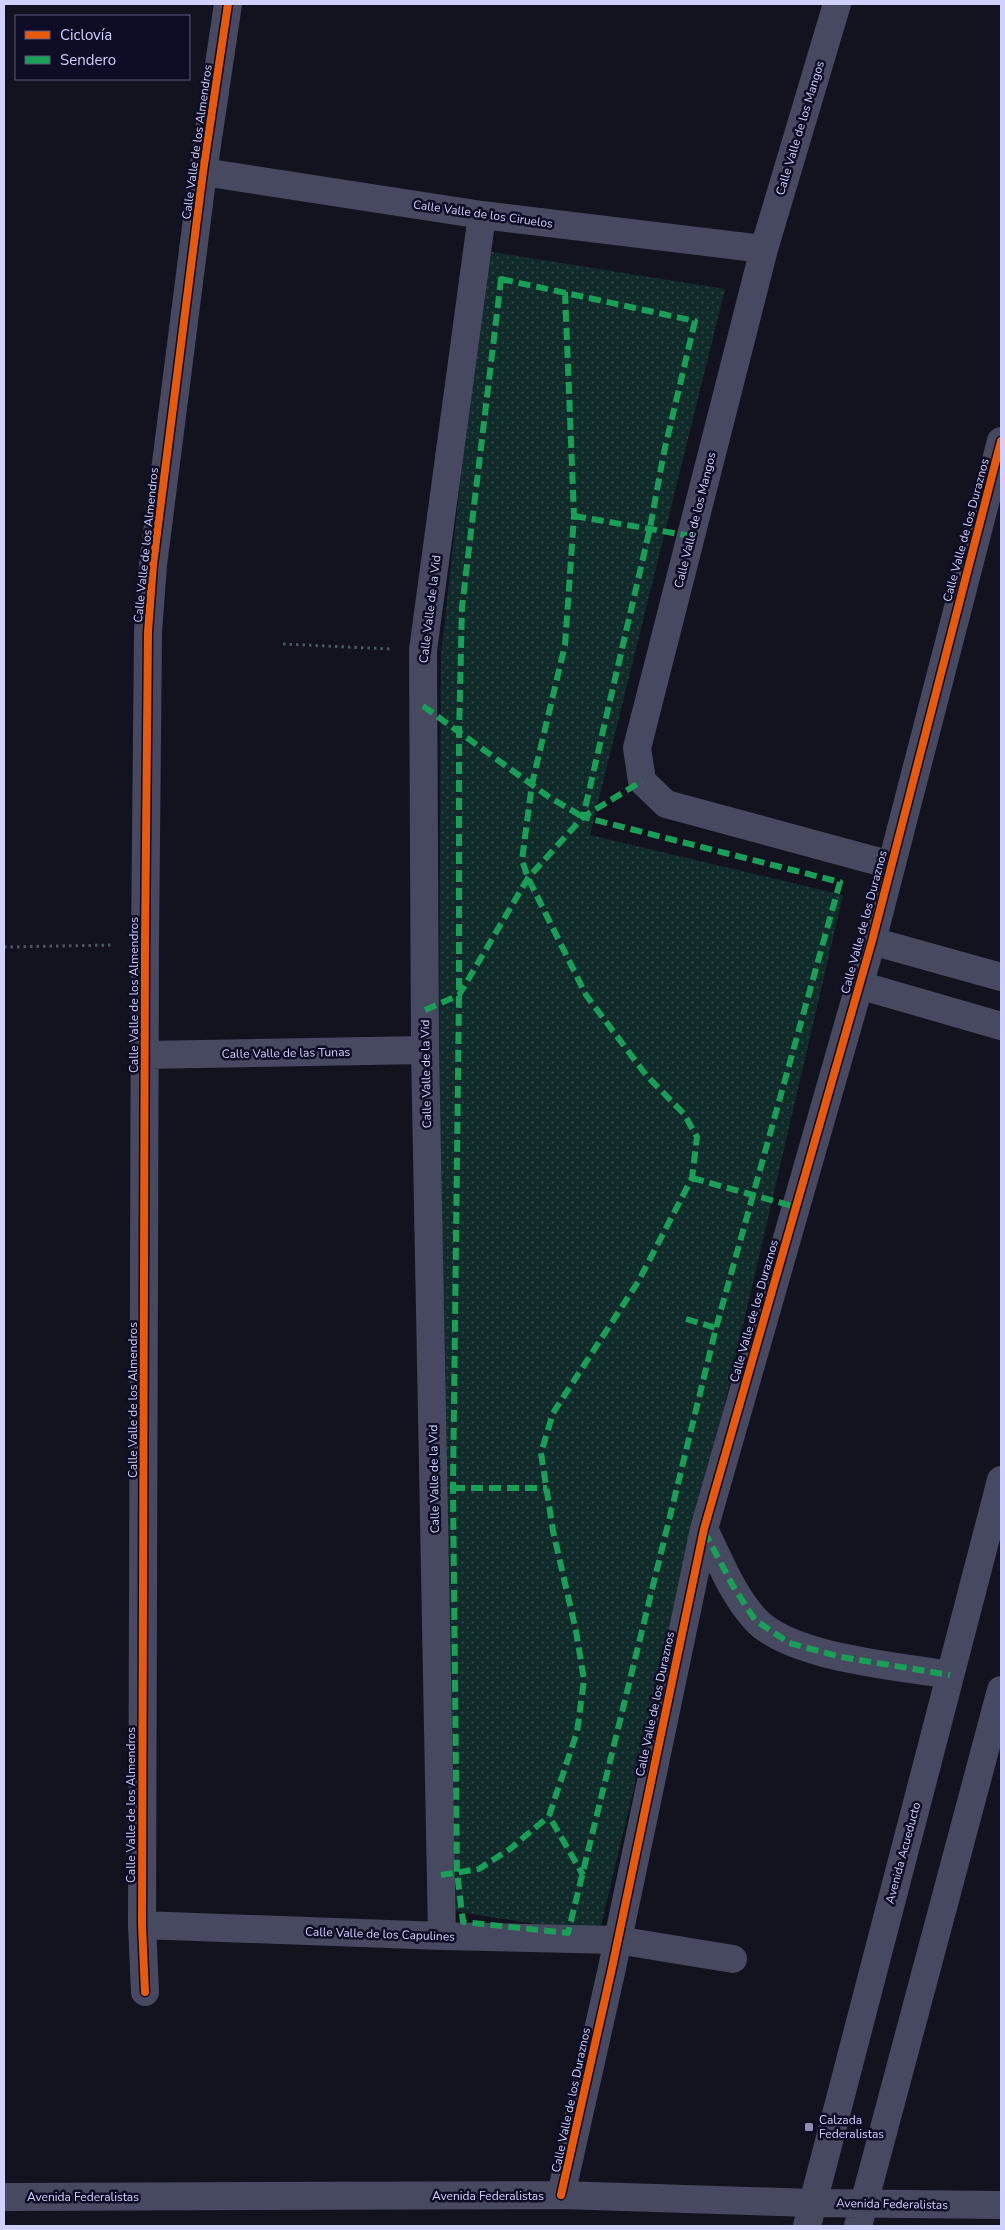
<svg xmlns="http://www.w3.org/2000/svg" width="1005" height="2230" viewBox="0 0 1005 2230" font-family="'Nunito Sans',sans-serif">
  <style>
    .park { fill: url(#park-dots) }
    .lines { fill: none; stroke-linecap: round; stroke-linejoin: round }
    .path { stroke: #455965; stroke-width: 3; stroke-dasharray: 2.5 4; stroke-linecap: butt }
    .minor { stroke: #464960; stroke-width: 28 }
    .quiet { stroke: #1a9f57; stroke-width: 6; stroke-dasharray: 12 6; stroke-linecap: butt }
    .cycleway-casing { stroke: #0e0d25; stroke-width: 11 }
    .cycleway { stroke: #e8590c; stroke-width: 8 }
    .poi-dot { fill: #8e8eb1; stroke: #0e0d25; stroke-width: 2 }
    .labels { text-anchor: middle; stroke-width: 5; stroke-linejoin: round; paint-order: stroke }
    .street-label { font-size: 12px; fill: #d0d1ff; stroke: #0e0d25 }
    .poi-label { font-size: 12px; fill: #d0d1ff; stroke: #0e0d25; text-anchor: start }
  </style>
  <defs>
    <pattern id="park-dots" width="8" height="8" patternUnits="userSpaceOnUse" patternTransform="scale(1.25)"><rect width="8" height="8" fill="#102b29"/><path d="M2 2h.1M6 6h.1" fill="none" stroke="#324949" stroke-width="1.8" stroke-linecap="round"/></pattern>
  </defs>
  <rect width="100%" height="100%" fill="#13131f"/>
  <path class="park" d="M486,251L725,289L590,835L843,895L699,1515L599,1934L454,1911L439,1063L441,655Z"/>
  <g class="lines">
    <path class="path" d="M283,644L390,649
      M4,947L112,945"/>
    <path class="minor" d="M837,4L764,249L637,748L642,781L666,804L891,865
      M203,172L482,215L764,249
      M872,941L1001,977
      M859,985L1001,1026
      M146,1055L425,1050
      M704,1529C719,1559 732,1594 755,1619C790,1658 898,1666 950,1675
      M142,1925L442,1936L617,1940L733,1959
      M442,1936L425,1050L423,650L482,215
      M145,1992L142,1925L145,945L148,632L153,565L203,172L228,4
      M561,2195L612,1968L704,1529L872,941L1001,441
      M4,2197L561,2195L813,2203L1001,2205
      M807,2226L1001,1480
      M858,2226L1001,1690"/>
    <path class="quiet" d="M501,279L695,321L664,452L650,528L583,817L840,882L716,1328L568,1933L463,1922L457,1872L453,1488L459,995V734L462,607Z
      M565,292L574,516L565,645L532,784L522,860L528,878L586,995L646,1075L684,1114L697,1137L692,1178L638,1282L553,1413L541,1453L553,1531L576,1631L584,1680L577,1732L549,1816L583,1875
      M574,516L691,536
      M423,706L549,797L583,817
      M425,1010L459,995L528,878L583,817L642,781
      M692,1178L796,1207
      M686,1319L716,1328
      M453,1488H547
      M704,1531L733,1586L755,1620L789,1643L841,1657L950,1675
      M441,1875L479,1869L510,1849L549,1816"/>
    <g class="cycleway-casing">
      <path id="cycleway" d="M145,1992L142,1925L145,945L148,632L153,565L203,172L228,4
        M561,2195L612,1968L704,1529L872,941L1001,441"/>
    </g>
    <use href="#cycleway" class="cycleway"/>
  </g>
  <rect class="poi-dot" x="804" y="2122" width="10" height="10" rx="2.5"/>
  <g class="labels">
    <g class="street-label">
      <text transform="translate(800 128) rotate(-73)" y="4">Calle Valle de los Mangos</text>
      <text transform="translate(197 142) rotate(-82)" y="4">Calle Valle de los Almendros</text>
      <text transform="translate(483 214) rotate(8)" y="4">Calle Valle de los Ciruelos</text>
      <text transform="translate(695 520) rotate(-76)" y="4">Calle Valle de los Mangos</text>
      <text transform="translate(966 530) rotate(-75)" y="4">Calle Valle de los Duraznos</text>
      <text transform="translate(146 545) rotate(-84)" y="4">Calle Valle de los Almendros</text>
      <text transform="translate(430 609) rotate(-83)" y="4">Calle Valle de la Vid</text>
      <text transform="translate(864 922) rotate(-75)" y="4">Calle Valle de los Duraznos</text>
      <text transform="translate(134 995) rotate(-90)" y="4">Calle Valle de los Almendros</text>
      <text transform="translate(286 1053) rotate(-1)" y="4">Calle Valle de las Tunas</text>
      <text transform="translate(426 1074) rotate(-91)" y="4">Calle Valle de la Vid</text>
      <text transform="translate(754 1311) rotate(-74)" y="4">Calle Valle de los Duraznos</text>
      <text transform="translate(133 1400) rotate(-90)" y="4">Calle Valle de los Almendros</text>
      <text transform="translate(434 1479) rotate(-91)" y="4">Calle Valle de la Vid</text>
      <text transform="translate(655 1704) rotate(-78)" y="4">Calle Valle de los Duraznos</text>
      <text transform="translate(131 1805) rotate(-90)" y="4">Calle Valle de los Almendros</text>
      <text transform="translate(903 1853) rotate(-75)" y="4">Avenida Acueducto</text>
      <text transform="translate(380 1934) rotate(2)" y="4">Calle Valle de los Capulines</text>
      <text transform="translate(571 2100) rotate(-78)" y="4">Calle Valle de los Duraznos</text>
      <text x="488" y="2200">Avenida Federalistas</text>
      <text x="83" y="2201">Avenida Federalistas</text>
      <text transform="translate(892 2204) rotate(1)" y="4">Avenida Federalistas</text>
    </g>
    <g class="poi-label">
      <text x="819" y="2124">Calzada<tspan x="819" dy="14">Federalistas</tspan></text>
    </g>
  </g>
  <rect width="1005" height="2230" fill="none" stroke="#d0d1ff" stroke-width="10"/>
  <rect x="15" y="15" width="175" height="65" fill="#0e0d25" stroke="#5c5b7c"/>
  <rect x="25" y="31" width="25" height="8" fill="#e8590c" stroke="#5c5b7c"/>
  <text x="60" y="40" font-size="15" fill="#d0d1ff">Ciclovía</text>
  <rect x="25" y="56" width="25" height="8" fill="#1a9f57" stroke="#5c5b7c"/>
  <text x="60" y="65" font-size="15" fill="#d0d1ff">Sendero</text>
</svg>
